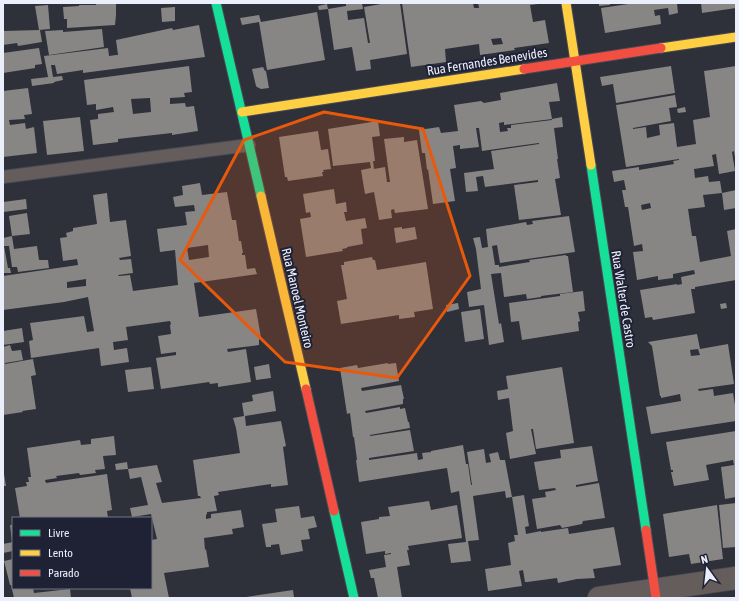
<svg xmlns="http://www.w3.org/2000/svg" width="739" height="601" viewBox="0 0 739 601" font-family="'Asap Condensed',sans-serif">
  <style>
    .building { fill: #888585; fill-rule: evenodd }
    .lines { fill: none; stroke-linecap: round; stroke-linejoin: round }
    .lane-casing { stroke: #494b54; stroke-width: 14 }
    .street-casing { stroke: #494b54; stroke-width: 24 }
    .fast-casing { stroke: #494b54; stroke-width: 11 }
    .slow-casing { stroke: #494b54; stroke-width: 11 }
    .jam-casing { stroke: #494b54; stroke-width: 11 }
    .lane { stroke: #655d5b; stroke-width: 12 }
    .street { stroke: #655d5b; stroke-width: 22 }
    .fast { stroke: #16e098; stroke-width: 9 }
    .slow { stroke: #ffcf43; stroke-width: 9 }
    .jam { stroke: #f24e42; stroke-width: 9 }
    .marked { fill: #e8590c; fill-opacity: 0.2; stroke: #e8590c; stroke-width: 3; stroke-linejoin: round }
    .labels { text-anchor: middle; stroke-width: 4; stroke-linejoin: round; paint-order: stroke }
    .street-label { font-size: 13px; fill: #ebeefb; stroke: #1f2235 }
  </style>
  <rect width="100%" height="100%" fill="#2e303a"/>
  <path class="building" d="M96,3H116V15L115,25L67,28V19H64L63,7L79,6V5H96Z
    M346,3H362L363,9L347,11L348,20L364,18L368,43H370L364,7L381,4V3H400L407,54L370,60L371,69L356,71L352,47L334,50L328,9L319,10L318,6L327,4L328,9L346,6Z
    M402,3H473L474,8H479L478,3H538V4L530,5L533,22L545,20L549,43L514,48L515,50L480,55L479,44L445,49L446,62L411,67ZM501,38L503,44L493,45L491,39Z
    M599,3H610V5L599,6Z
    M635,3H677L678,13L669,15L668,8L654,10L655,16L660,15L661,24L605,33L601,8Z
    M701,3H736V8L702,13Z
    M48,5L50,29L39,30L35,6Z
    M175,7V21L162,22L161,8Z
    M317,12L325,60L267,70L259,22L242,25L240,18L259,15L261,22Z
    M199,25L205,57L83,73V70L57,74L55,65H51L53,77L62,76L63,80L54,82V83L32,86L31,79L48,77L44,56L108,48L109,56L116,55H118L116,40L172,28L173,30Z
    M102,29L104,47L49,55L45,31L63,30V32Z
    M40,30L42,42L18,46L17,43L3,45V31Z
    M39,48L42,64L35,65V68L3,73V53Z
    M189,66L192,92L184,93L185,97L170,98V104L185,103L186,107L194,106L198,131L172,135V133L118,139V142L93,145L90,120L98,119V114L114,112L113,107L96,110V104L87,105L84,80ZM150,98L151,112L133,114L131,99Z
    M671,66L675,93L616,103L613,84L602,86L600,77Z
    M736,66V157L735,158L734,151L732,152L735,171L719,174L716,154L712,155L714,166L694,169L695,178L708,176L709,182L720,181L722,193L703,195L705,207L688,209L692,236H696L700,262L731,256L727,231L736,229V280L695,287V289H691L695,313L653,320L652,317L645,318L640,290L677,284V285L682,284L681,277L695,274L694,270L673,274V278L658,280V276L637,280L633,252L643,251L642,244L634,246L628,207H625L622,190H626L624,180L614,182L612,171L639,167V170L674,164L673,161L679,160V159L626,167L616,105L675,95L677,107L669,108L671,121L633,128V129L646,127L647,138L660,135L659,125L674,123L677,147L696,144L693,120L710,117L704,71ZM650,203L651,208L642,210L641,205Z
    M263,67L265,71H266L269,88L261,89L257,87L256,86L252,69Z
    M557,83L560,101L549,102L552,119L504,125V122L499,123L500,132L508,131L507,128H511V125L552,120V119L562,117L563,127L554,128L558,159H557L560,178L555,179L561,215L519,220L514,185L538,182V180L485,187L483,176L476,177L478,191L466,192L464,173L494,169L491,151L539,144V143L482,151L479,128H476L479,147L460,149V145L453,146L456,168L450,169L455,201L433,204L428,169L427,170L425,153H422L419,130L439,127L441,133L458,131L454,105L481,101L484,103L501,100L500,93Z
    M28,88L32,114L24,115L25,119L9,120L10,125L25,123L26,129L34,127L37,153L3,157V91Z
    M685,107L686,112L678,113L677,109Z
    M80,117L84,151L47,155L43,121Z
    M378,121L380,136L372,137L375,161H373L374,169L385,167L387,182H390L384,139L404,137V142L417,140L428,209L395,213L394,209L391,210L392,218L379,220L374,192L365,194L361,170L371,168L370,162L333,166L328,129Z
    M318,131L321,150L328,149L331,169L323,170L324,172H322L323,176L288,181L287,177H285L279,137Z
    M200,183L202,195L227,192L232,220H236L239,241H241L243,253H242V255H245L247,269L255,268L257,274L194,283L199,317L256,309L261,338L259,339V345L227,349L228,352L246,349L251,382L218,387V383L210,384L209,382L161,389L156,358L176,355V352L161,354L158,336L171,334L170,325L171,324L170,321L126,327L128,340L113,342L114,350L127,348L129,362L101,366L99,348L31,358L29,341L33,340L30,323L84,316L87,332L94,331L88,297L64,302L3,310V276L78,265L77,259L63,261L60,238L67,237L66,233L73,231V228L97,224L93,195L107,193L110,222L126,220L131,256L119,258L120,260L131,259L133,273L118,275L119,276L130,275L133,291L178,285L175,250L160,252L157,229L187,225L185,212L195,211L194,205L175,207L173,197L183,195L182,186ZM208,245L209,257L189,260L187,248ZM86,279V286L67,288V282Z
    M334,189L336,204L346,202L347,212H344L346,221L365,218L367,228L361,229L363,244L347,247V248L342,249L343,251L306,257L300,219L311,217L310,212L306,213L303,194Z
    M736,190V208L724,210L722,193Z
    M26,199L27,209L3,212V202Z
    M27,213L30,234L12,236L9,216Z
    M569,216L575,252L500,263L497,245L492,246L495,265H499V267L530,262L529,260L566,255V256H568L573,292L541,296V297L527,299L526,294L504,297L501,273L491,274L499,324L501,323L504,342L489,345L484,305L469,307L467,292L481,289L476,249L473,238L480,237L482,248L488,247L486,229L526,222L527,225L533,224L532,221Z
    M402,227V229L415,227L417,239L396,243L394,228Z
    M12,236L14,249L37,246L39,260H48L49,268L18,272L17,267H12L9,246H4L8,268H10L11,273H3V238Z
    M372,257L373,260H375L377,270L426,262L433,309L414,312L415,317L399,319V315L341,324L337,301L347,299L341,265H344V262Z
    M583,291L585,311L578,312L580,321L578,322L579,331L522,340L519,321L511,322L509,303L560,296V294Z
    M458,303L459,309L447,312L446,305Z
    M726,303L727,308L721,309L720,304Z
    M480,309L484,339L465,342L461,312Z
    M22,328L24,342L3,345V331Z
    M697,334L700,349L728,344L734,384L698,389L699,391L713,389L714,396L733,393L736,411V421L651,434L646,407L681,401L680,394L661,398V396H660L652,346L648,342ZM698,349L700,355L691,356L690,350Z
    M10,345L12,351L21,350L23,360L5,363V364L33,359L36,375L31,376L36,409L22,411L23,412L3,415V347Z
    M388,363V364L396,363L399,381L361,388L362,391L401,385L404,399H403V404L365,411L366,413L400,407V409L405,408L408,422H409L410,428L370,435V436L410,430L414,451L369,458V460L417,453L418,460L423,459L422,453L431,452V451L463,445L466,464H468L471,485H472L467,452L484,449L486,463L491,462L489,454L498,452L500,460H505L512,497L506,498L505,491L473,496L479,540L468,541L471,561L451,563L448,544L466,542L459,491L451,493L447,468L359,482L356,460H357L354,437H353L350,413L347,414L340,368L357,365L358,368Z
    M269,364L271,378L256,380L254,367Z
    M151,367L154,389L128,392L125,370Z
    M562,367L574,443L536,449L533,429H531L536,454L510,459L506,433L513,431L509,398L498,400L497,391L508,389L506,376Z
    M273,391L276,411L245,416L246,426L281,421L286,446L283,447L288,485L271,487V484L218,492L219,495L214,496L217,511L207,512V514L206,515V519L211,518V514L241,510L244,527L232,529L233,534L204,538L205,550L206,549L209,567L164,573L169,598H132L130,588H151V540L157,539L151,514L132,517L130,508L148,505L141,477L130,479L128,469L116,470L115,464L127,462L128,469L157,465L162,482L156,483L162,503L201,498L200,496H198L193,460L240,453L236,428L233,418L244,416L242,403L253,401L252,395Z
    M736,431V497L725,499L721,467L734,465L733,460L706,465L709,480L674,486L671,472H673V470H671L666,442Z
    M114,436L116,455L103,456L105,469L95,470L96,473L80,475L79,473L56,476L57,478L45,480L46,483L107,474L112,510L107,511L108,518H20L15,488L27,486L26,482H29L28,477H31L27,448L80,440L81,445L91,444V439Z
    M592,446L598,481L576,485V487L599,483L605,518L583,521L582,524L562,528L560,525L537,529L532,499L546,497L545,492L556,490L555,488L539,490L534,462L561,458L560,450Z
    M3,474H4L6,486H3Z
    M524,495L529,526L525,527L526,534L541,531V532L568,528L569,534L614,527L621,565L593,569L595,578L577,579L558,583L557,578L527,582H525L523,570L519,571L522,586L488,591L485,569L511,565L508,543L515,541L514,535H518L512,497Z
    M429,501L431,510L457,505L462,538L408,546L409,550H407L410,565L397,567L402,598H378L374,578H371L369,570L386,567L384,555L391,554V553L385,554V551L366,554L361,522L379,519V517L390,516L388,507Z
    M736,503V547L723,548L719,505Z
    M717,505L723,559L691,564L689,554L669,557L663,514Z
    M299,506L301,518L314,516L317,527L308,529L310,539L301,540L303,551L281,555L279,544L271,545V547H266L262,524L277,522L275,509Z
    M10,525H13V541H12Z
    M13,542V551L3,553V544Z
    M13,559V588H33L34,593L70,589L71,598H14L11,585H10L4,561Z
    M293,590L294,598H246V597Z"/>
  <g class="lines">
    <g class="lane-casing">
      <path id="lane" d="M3,177L249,145"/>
    </g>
    <g class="street-casing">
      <path id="street" d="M599,598L736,578"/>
    </g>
    <g class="fast-casing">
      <path id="fast" d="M216,3L261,196
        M591,165L646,530
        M334,511L354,598"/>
    </g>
    <g class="slow-casing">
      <path id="slow" d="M566,3L591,165
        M661,48L736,37
        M242,112L524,69
        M261,196L306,389"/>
    </g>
    <g class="jam-casing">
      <path id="jam" d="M524,69L661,48
        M306,389L334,511
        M646,530L656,598"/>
    </g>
    <use href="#lane" class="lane"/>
    <use href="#street" class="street"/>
    <use href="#fast" class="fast"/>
    <use href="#slow" class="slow"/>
    <use href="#jam" class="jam"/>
  </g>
  <path class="marked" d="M324,112L423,129L470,276L397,378L285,362L180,260L244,140Z"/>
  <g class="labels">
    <g class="street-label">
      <text transform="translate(487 61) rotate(-9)" y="5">Rua Fernandes Benevides</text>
      <text transform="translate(298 298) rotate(77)" y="5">Rua Manoel Monteiro</text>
      <text transform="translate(624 299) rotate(81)" y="5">Rua Walter de Castro</text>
    </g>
  </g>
  <rect width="739" height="601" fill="none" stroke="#ebeefb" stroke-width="8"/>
  <rect x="12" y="517" width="140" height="72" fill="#1f2235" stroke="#717484"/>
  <rect x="20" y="530" width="20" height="6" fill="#16e098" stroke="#717484"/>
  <text x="48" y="537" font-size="12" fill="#ebeefb">Livre</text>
  <rect x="20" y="550" width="20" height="6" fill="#ffcf43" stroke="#717484"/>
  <text x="48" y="557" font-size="12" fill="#ebeefb">Lento</text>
  <rect x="20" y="570" width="20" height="6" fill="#f24e42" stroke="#717484"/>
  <text x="48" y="577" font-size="12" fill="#ebeefb">Parado</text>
  <g transform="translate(707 569) rotate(345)" stroke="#1f2235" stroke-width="3" paint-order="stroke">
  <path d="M0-3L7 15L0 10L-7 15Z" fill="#ebeefb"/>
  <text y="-6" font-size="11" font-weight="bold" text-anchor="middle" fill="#ebeefb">N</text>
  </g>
</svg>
